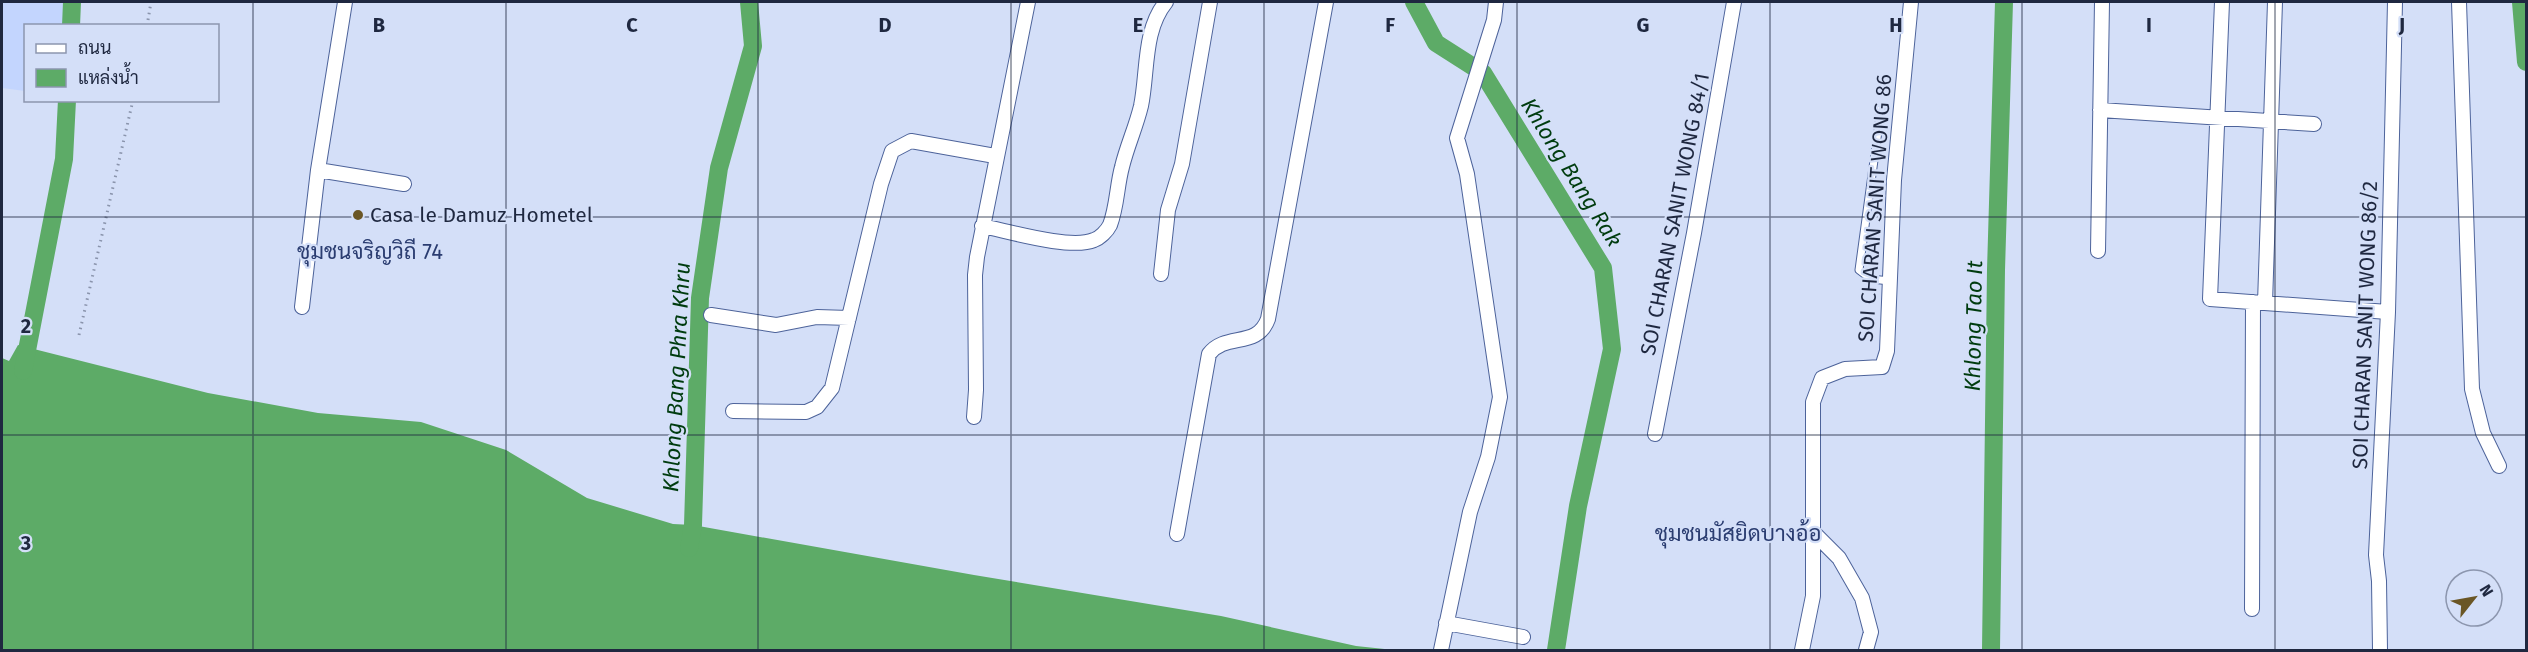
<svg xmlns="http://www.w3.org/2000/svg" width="2528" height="652" viewBox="0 0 2528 652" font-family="'Fira Sans',Sarabun,sans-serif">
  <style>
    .built { fill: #c3d5fe }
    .water { fill: #5dab67 }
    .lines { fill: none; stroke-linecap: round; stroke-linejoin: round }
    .canal { stroke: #5dab67; stroke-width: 18 }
    .service-casing { stroke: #4d639a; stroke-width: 9 }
    .minor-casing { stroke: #4d639a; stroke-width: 16 }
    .path { stroke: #8a94ac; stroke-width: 3; stroke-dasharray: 1.5 4.5; stroke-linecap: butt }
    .service { stroke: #fff; stroke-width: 7 }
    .minor { stroke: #fff; stroke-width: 14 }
    .grid { fill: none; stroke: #1f2840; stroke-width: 1.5; stroke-opacity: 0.55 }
    .poi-dot { fill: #6a5625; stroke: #d4dff8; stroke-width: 2 }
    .labels { text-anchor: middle; stroke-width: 4.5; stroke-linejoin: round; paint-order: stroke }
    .street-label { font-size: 21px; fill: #1f2840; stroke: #d4dff8 }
    .poi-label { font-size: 21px; fill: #1f2840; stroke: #d4dff8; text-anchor: start }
    .water-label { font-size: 22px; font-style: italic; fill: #003c0f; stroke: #d4dff8 }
    .neighbourhood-label { font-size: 22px; fill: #2b3d71; stroke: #d4dff8 }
    .grid-label { font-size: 20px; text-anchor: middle; font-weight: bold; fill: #1f2840; stroke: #d4dff8; stroke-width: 4.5; stroke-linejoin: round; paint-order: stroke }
  </style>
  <rect width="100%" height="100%" fill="#d4dff8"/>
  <path class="built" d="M2,2H65L63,25L26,26L25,91L2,88Z"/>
  <path class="water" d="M18,345L208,393L318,413L421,422L506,450L587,498L673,524L693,525L974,575L1221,616L1356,646L1394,650H2V358L9,361Z"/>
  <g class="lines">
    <path class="canal" d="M1414,2L1436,43L1483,73L1603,268L1612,349L1578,506L1556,650
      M2521,2L2526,62
      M71,26L72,2
      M23,371L64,159L67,100
      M689,548L693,525L700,298L719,168L753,46L749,2
      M1991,650L1996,270L2004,2"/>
    <g class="service-casing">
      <path id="service" d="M1881,109L1859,270L1871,279L1890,281"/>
    </g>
    <g class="minor-casing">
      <path id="minor" d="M2222,2L2210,299L2388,312
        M2459,2L2472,389L2483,433L2499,466
        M2100,110L2314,124
        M318,170L404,184
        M982,226C1008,231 1070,250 1094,240C1100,238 1107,231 1110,225C1117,207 1117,185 1122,167C1127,146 1136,127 1141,106C1148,72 1143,30 1166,2
        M2098,251L2102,2
        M1161,274L1168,210L1182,164L1210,2
        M2265,303L2275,2
        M302,307L318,170L345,2
        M711,315L776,325L817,317L849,318
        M733,411L806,412L817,407L832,388L881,184L892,151L911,141L995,156
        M974,417L976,390L975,275L977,257L1028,2
        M1655,434L1694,233L1734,2
        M1814,533L1839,558L1862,598L1871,632L1866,650
        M1177,534L1209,354C1226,332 1257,349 1268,319L1326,2
        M2252,609L2253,302
        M1446,623L1523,637
        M1441,650L1470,512L1488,457L1500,397L1467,174L1457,138L1494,20L1496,2
        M1802,650L1813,596V402L1822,378L1845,369L1882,367L1887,351L1894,180L1911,2
        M2380,650L2379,581L2376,555L2388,312L2395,2"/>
    </g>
    <path class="path" d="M147,26L151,2
      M79,335L133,100"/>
    <use href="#service" class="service"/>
    <use href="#minor" class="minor"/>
  </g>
  <path class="grid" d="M253,2V650M506,2V650M758,2V650M1011,2V650M1264,2V650M1517,2V650M1770,2V650M2022,2V650M2275,2V650M2,217H2526M2,435H2526"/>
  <circle class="poi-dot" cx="358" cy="215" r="6"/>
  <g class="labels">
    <g class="street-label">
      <text transform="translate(1875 208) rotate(-86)" y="7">SOI CHARAN SANIT WONG 86</text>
      <text transform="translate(1675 214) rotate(-79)" y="7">SOI CHARAN SANIT WONG 84/1</text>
      <text transform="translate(2365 325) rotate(-88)" y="7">SOI CHARAN SANIT WONG 86/2</text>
    </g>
    <g class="poi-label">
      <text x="370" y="222">Casa le Damuz Hometel</text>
    </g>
    <g class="water-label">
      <text transform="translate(1572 172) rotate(58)" y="8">Khlong Bang Rak</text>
      <text transform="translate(1973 326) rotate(-89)" y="8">Khlong Tao It</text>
      <text transform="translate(676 377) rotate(-87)" y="8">Khlong Bang Phra Khru</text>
    </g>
    <g class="neighbourhood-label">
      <text x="370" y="259">ชุมชนจริญวิถี 74</text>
      <text x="1738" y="541">ชุมชนมัสยิดบางอ้อ</text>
    </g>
  </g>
  <g class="grid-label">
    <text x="379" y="32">B</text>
    <text x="632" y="32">C</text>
    <text x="885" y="32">D</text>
    <text x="1138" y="32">E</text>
    <text x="1390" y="32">F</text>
    <text x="1643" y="32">G</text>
    <text x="1896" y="32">H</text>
    <text x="2149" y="32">I</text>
    <text x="2402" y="32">J</text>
    <text x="26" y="333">2</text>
    <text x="26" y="550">3</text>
  </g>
  <rect width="2528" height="652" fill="none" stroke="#1f2840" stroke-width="6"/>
  <rect x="24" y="24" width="195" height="78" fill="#d4dff8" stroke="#8c96ae" stroke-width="1.5"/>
  <rect x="36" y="44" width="30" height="9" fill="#ffffff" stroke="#8c96ae" stroke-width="1.5"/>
  <text x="78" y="54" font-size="18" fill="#1f2840">ถนน</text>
  <rect x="36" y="69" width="30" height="18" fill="#5dab67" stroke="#8c96ae" stroke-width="1.5"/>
  <text x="78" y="84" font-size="18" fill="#1f2840">แหล่งน้ำ</text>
  <g transform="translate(2474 598) rotate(59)"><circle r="28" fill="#d4dff8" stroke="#8c96ae" stroke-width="1.5"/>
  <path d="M0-4.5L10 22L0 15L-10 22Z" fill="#6a5625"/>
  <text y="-9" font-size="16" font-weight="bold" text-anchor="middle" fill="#1f2840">N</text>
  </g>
</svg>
